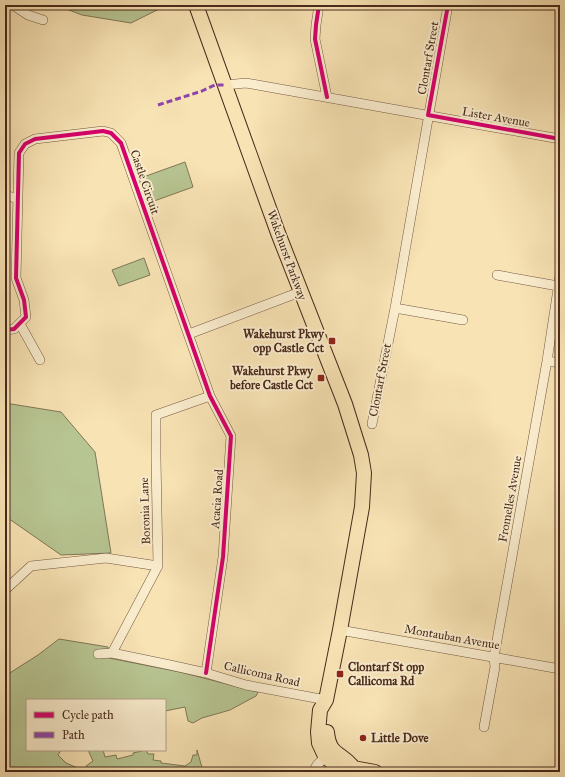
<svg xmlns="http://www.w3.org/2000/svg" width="565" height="777" viewBox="0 0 565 777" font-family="'IM FELL Great Primer',serif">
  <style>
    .green { fill: #b7c592; stroke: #807756 }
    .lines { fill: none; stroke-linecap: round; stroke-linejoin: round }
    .minor-casing { stroke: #755841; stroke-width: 10 }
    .primary-casing { stroke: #49291b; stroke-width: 16 }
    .minor { stroke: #faedce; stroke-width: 9 }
    .primary { stroke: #f8e3b4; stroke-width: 14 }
    .quiet { stroke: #8e44ad; stroke-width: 3; stroke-dasharray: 6 3; stroke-linecap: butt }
    .cycleway-casing { stroke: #faedce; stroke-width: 6 }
    .cycleway { stroke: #d6006c; stroke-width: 4 }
    .poi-dot { fill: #8f2418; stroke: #faedce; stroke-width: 1.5 }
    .labels { text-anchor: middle; stroke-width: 4; stroke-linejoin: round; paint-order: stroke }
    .street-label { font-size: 12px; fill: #49291b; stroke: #faedce }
    .poi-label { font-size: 12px; font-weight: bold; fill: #49291b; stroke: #faedce; text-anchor: end }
  </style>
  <rect width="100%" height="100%" fill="#f8e3b4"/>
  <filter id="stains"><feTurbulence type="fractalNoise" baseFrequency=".005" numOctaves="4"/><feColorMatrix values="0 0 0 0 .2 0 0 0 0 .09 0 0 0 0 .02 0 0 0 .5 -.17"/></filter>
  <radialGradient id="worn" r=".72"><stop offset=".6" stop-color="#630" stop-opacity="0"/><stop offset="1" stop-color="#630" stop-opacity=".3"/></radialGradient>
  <path class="green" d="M56,5H167L131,23L82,15Z
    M185,162L193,187L143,205L135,180Z
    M144,258L150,275L119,286L112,270Z
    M5,403L61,412L95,452L111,553L61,555L5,516Z
    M59,639L108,647L109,658L180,672L258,692L256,696L230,710L202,718L193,723L188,721L185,707L165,711V700H27V750H61L58,755L66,763L87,772H5V676L38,655Z
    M88,750H103L105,757L116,755L117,759L133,755V753L146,750L148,754H154L153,760L161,761V763L185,766L191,762L193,755H197V750L203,771L202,772H89L86,766L93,761Z"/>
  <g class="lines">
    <g class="minor-casing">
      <path id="minor" d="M13,5L28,15L43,20
        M319,5L316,25L315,39L327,97
        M225,85L246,83L560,139
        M5,195L18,199
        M497,275L558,286
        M395,308L463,320
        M20,324L40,360
        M5,330L14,329L26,317L24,300L16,278L19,153L25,144L35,139L103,131L111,133L121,143L210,396L231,436L223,557L206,673
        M189,334L300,292
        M547,361L560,363
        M372,424L395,308L448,5
        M5,590L31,566L106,558L158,566
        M340,630L560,669
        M112,653L158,566L156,458V415L210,396
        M98,654L112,653L170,665L206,673L246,685L326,700
        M484,727L495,667L494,657L547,361L560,276
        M313,772L317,765L329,753"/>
    </g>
    <g class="primary-casing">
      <path id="primary" d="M196,5L278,233L345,404L361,455L364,473L362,507L340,630L326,700L320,710L318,732L319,743L325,756L335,765L344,768H353L375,772
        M327,732C329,755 340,752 352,766"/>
    </g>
    <use href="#minor" class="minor"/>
    <use href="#primary" class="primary"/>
    <path class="quiet" d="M546,5L560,10
      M158,105L202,91L215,85H225"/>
    <g class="cycleway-casing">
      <path id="cycleway" d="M319,5L316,25L315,39L327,97
        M448,5L428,115L560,139
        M5,330L14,329L26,317L24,300L16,278L19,153L25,144L35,139L103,131L111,133L121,143L210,396L231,436L223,557L206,673"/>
    </g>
    <use href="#cycleway" class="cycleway"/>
  </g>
  <g class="poi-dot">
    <rect x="328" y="337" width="8" height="8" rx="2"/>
    <rect x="317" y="374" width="8" height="8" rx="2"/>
    <rect x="336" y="670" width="8" height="8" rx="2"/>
    <circle cx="363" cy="738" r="4"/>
  </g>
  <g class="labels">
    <g class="street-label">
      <text transform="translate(428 58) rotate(-80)" y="4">Clontarf Street</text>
      <text transform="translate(496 117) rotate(10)" y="4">Lister Avenue</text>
      <text transform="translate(145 182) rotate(71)" y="4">Castle Circuit</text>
      <text transform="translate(287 255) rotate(70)" y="4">Wakehurst Parkway</text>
      <text transform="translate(380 380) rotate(-79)" y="4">Clontarf Street</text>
      <text transform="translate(217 499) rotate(-86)" y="4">Acacia Road</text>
      <text transform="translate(510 499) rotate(-80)" y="4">Fromelles Avenue</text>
      <text transform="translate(145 511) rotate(-92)" y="4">Boronia Lane</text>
      <text transform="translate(452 637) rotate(10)" y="4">Montauban Avenue</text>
      <text transform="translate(262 674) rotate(13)" y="4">Callicoma Road</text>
    </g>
    <g class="poi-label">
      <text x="324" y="338">Wakehurst Pkwy<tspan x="324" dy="14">opp Castle Cct</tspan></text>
      <text x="313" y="375">Wakehurst Pkwy<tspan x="313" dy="14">before Castle Cct</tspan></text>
      <text x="348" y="671" text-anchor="start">Clontarf St opp<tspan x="348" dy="14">Callicoma Rd</tspan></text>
      <text x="371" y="742" text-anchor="start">Little Dove</text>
    </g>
  </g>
  <rect width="565" height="777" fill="none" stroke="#f8e3b4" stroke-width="20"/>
  <rect x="6" y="6" width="553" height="765" fill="none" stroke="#49291b" stroke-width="2"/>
  <rect x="10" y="10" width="545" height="757" fill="none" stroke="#49291b"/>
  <rect x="26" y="699" width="140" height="52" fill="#faedce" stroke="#b39f86"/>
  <rect x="34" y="712" width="20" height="6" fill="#d6006c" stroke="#b39f86"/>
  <text x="62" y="719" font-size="12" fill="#49291b">Cycle path</text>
  <rect x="34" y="732" width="20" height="6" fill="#8e44ad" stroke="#b39f86"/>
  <text x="62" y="739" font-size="12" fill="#49291b">Path</text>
  <rect width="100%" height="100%" filter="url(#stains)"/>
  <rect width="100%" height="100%" fill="url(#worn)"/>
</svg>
